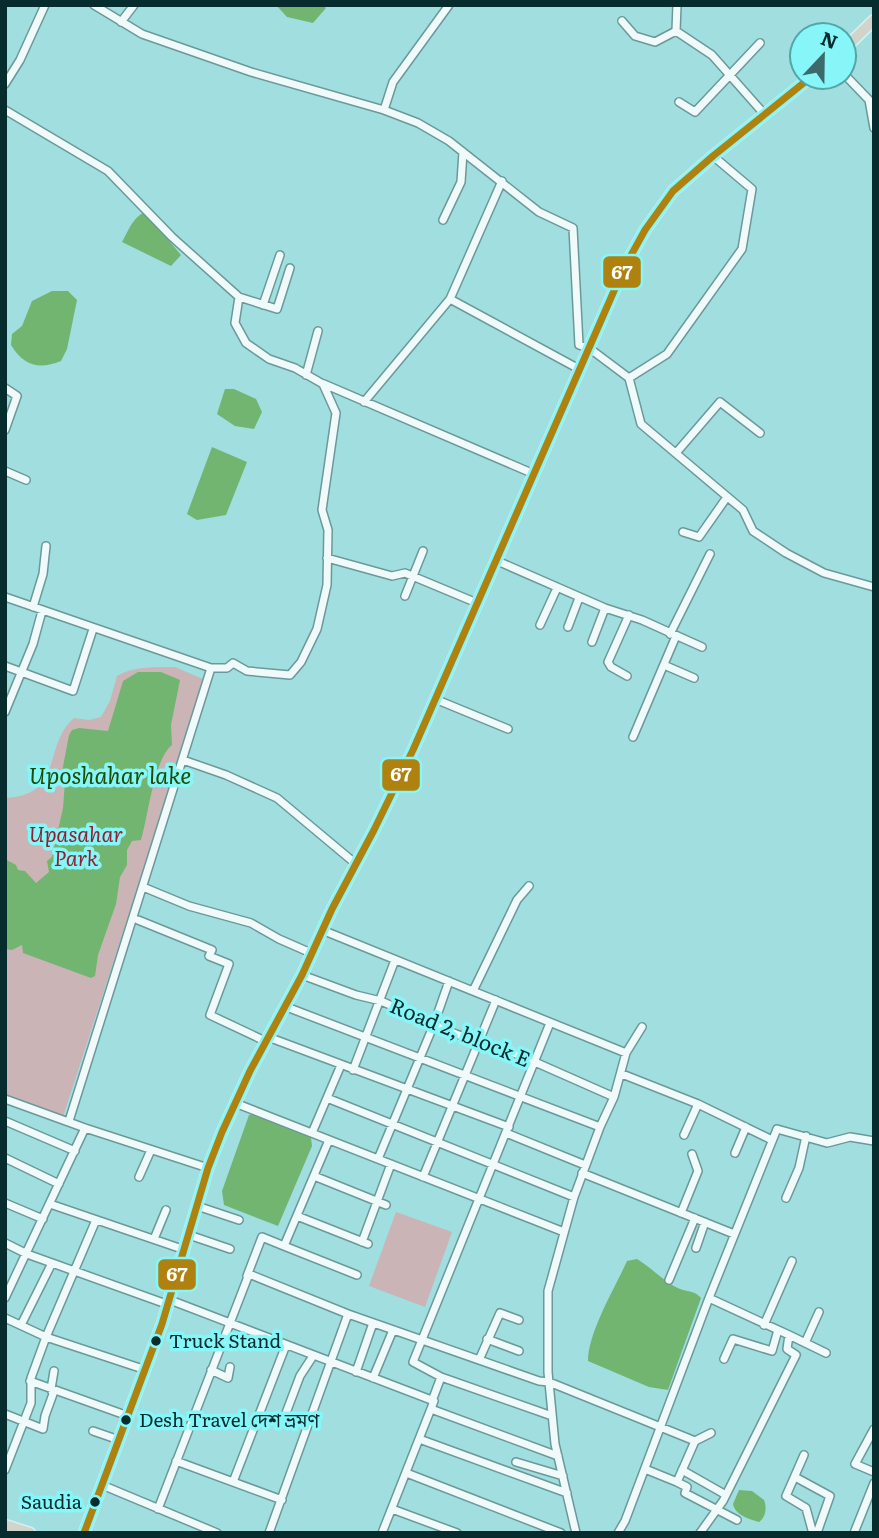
<svg xmlns="http://www.w3.org/2000/svg" width="879" height="1538" viewBox="0 0 879 1538" font-family="Literata,'Noto Sans Bengali',serif">
  <style>
    .green { fill: #cab4b6 }
    .water { fill: #72b570 }
    .lines { fill: none; stroke-linecap: round; stroke-linejoin: round }
    .minor-casing { stroke: #6b9999; stroke-width: 10 }
    .highway-casing { stroke: #d4f0f1; stroke-width: 13 }
    .minor { stroke: #f1fafa; stroke-width: 7 }
    .highway { stroke: #d0d4ca; stroke-width: 10 }
    .bus-1-casing { stroke: #86f6f9; stroke-width: 12 }
    .bus-1 { stroke: #af810e; stroke-width: 7 }
    .bus-dot { fill: #062c2d; stroke: #86f6f9; stroke-width: 2.5 }
    .labels { text-anchor: middle; stroke-width: 7; stroke-linejoin: round; paint-order: stroke }
    .bus-label { font-size: 19px; fill: #062c2d; stroke: #86f6f9; text-anchor: start }
    .park-label { font-size: 21px; font-style: italic; fill: #8f2232; stroke: #86f6f9 }
    .street-label { font-size: 21px; fill: #062c2d; stroke: #86f6f9 }
    .water-label { font-size: 23px; font-style: italic; fill: #1e4b05; stroke: #86f6f9 }
    .line-badge { stroke: #86f6f9; stroke-width: 2.5 }
    .badge-label { font-size: 19px; text-anchor: middle; font-weight: bold; fill: #fff }
  </style>
  <rect width="100%" height="100%" fill="#a0dedf"/>
  <path class="green" d="M175,667L205,680L63,1117L5,1095V798C65,795 42,746 74,718L89,720L101,717L110,701L117,676C134,666 155,667 175,667Z
    M396,1212L452,1232L425,1307L369,1286Z"/>
  <path class="water" d="M276,5H323L326,8L313,23L287,17Z
    M145,212L181,255L171,266L122,242C128,231 133,217 145,212Z
    M52,291H68L77,300L67,349L61,361C39,370 24,366 11,345L12,334L22,326L32,301Z
    M225,389H234L256,399L262,412L254,429L235,426L217,414Z
    M212,447L247,462L226,515L197,520L187,514Z
    M138,672H161L180,680L171,725L172,745C154,759 148,817 141,840L132,841L127,850V865L120,877L116,904L98,955L95,976L91,978L23,953L22,945L12,950L5,949V859L16,865L18,870L25,871L36,883L49,872L47,861L52,857L63,808L65,782L62,772L69,735L72,730L79,728L108,731L123,681Z
    M254,1114L305,1130L311,1138L312,1146L278,1226L224,1205L222,1191L249,1115Z
    M637,1259C652,1268 664,1282 680,1289C689,1292 695,1291 701,1298L668,1390L649,1387L588,1361C588,1332 615,1288 627,1261Z
    M739,1490L752,1491L764,1500C767,1507 766,1517 759,1522C749,1519 735,1515 733,1504Z"/>
  <g class="lines">
    <g class="minor-casing">
      <path id="minor" d="M94,5L142,34L251,72L384,110L418,123L449,141L539,212L573,228L579,345L589,348L629,378L641,424L743,510L753,531L786,553L824,573L874,587
        M677,5L676,31L712,55L765,115
        M622,21L635,36L655,42L676,31
        M121,22L134,5
        M844,74L869,100L874,128
        M5,84L20,60L45,5
        M679,102L695,112L760,43
        M5,110L108,171L172,237L239,297L235,323L246,343L269,359L295,368L323,384L336,413L322,510L328,530L327,585L317,629L301,662L290,675L247,671L233,663L227,668H211L5,597
        M384,110L393,82L449,5
        M443,220L461,182L463,152
        M239,297L277,309L290,268
        M450,299L579,369
        M263,305L280,255
        M306,375L318,331
        M629,378L667,354L742,249L752,189L713,156
        M324,384L534,474
        M5,388L17,396L5,430
        M364,402L450,299L502,181
        M676,453L720,402L760,433
        M5,471L26,480
        M683,532L699,537L727,497
        M327,558L392,576L405,573L477,603
        M495,560L605,608L642,620L702,647
        M405,596L423,551
        M33,607L43,574L46,546
        M540,625L557,588
        M568,627L579,598
        M670,634L710,554
        M592,642L605,608
        M664,665L694,678
        M5,666L73,691L93,629
        M627,676L611,667L608,662L629,615
        M435,699L508,729
        M5,712L33,644L42,611
        M633,737L676,636
        M183,760L226,775L277,798L356,864
        M143,887L189,906L251,923L279,939L311,953
        M138,920L212,950L209,956L229,964L210,1015L265,1041
        M322,930L626,1053
        M302,975L356,995L381,1001L456,1034L519,1055L614,1097
        M473,991L517,900L529,886
        M284,1006L600,1127
        M550,1023L413,1362L441,1377L552,1416
        M268,1037L509,1127
        M353,1070L395,960
        M622,1074L698,1104L772,1140
        M327,1098L574,1197
        M5,1099L85,1128L208,1168
        M235,1103L564,1232
        M5,1121L75,1151
        M69,1121L211,668
        M312,1133L341,1065
        M506,1133L585,1165
        M684,1135L698,1104
        M735,1153L746,1127
        M5,1158L59,1184
        M378,1159L434,1024L449,981
        M582,1173L734,1234
        M314,1176L386,1205
        M139,1177L151,1150
        M423,1177L496,1000
        M786,1198L799,1168L806,1136
        M5,1203L43,1219
        M50,1204L185,1250
        M197,1206L239,1220
        M681,1213L698,1171L692,1154
        M297,1216L368,1244
        M189,1235L230,1249
        M154,1239L166,1210
        M362,1242L391,1164
        M5,1243L27,1254L169,1305
        M284,1246L357,1275
        M696,1248L705,1222
        M247,1276L262,1237L284,1246L329,1140
        M669,1280L695,1218
        M5,1298L85,1128
        M170,1300L434,1401L382,1533
        M5,1318L46,1337L146,1370
        M21,1325L52,1263
        M764,1325L792,1261
        M789,1335L826,1353
        M487,1339L519,1351
        M805,1343L819,1312
        M724,1359L733,1339L772,1351L778,1330
        M479,1360L500,1313L519,1320
        M211,1370L228,1378L230,1367
        M356,1372L373,1323
        M373,1378L393,1330
        M30,1381L128,1416
        M432,1401L441,1377
        M431,1409L558,1456
        M286,1413L300,1376L313,1356
        M5,1414L43,1429L45,1416L53,1394L51,1389L54,1371
        M874,1429L855,1464L874,1472
        M93,1431L119,1440
        M422,1440L567,1493
        M804,1455L786,1496L806,1508L812,1530L815,1533
        M176,1461L282,1500
        M516,1462L563,1476
        M645,1469L677,1482L695,1441
        M5,1470L31,1403V1378L46,1337L96,1220
        M682,1470L726,1495
        M409,1474L561,1533
        M795,1477L830,1496L817,1533
        M233,1482L286,1345
        M677,1482L687,1487L685,1493L737,1520
        M102,1485L217,1533
        M158,1509L249,1274L348,1314L539,1381L549,1382L695,1441L711,1433
        M392,1509L457,1533
        M269,1533L348,1314
        M576,1533L555,1444L548,1372V1291L574,1197L600,1127L614,1097L626,1053L642,1027
        M618,1533L625,1521L709,1298L777,1129L827,1143L850,1137L874,1141
        M700,1533L723,1501L796,1355L787,1349L789,1335L709,1298
        M854,1533L874,1483"/>
    </g>
    <g class="highway-casing">
      <path id="highway" d="M844,49L874,20
        M5,1525L30,1533
        M5,1533H6
        M84,1533L162,1324L208,1168L222,1132L250,1071L302,975L332,909L374,830L413,750L624,268L645,230L673,191L713,156L811,77"/>
    </g>
    <use href="#minor" class="minor"/>
    <use href="#highway" class="highway"/>
    <g class="bus-1-casing">
      <path id="bus-1" d="M84,1533L162,1324L208,1168L222,1132L250,1071L302,975L332,909L374,830L413,750L624,268L645,230L673,191L713,156L811,77"/>
    </g>
    <use href="#bus-1" class="bus-1"/>
  </g>
  <g class="bus-dot">
    <circle cx="156" cy="1341" r="6"/>
    <circle cx="126" cy="1420" r="6"/>
    <circle cx="95" cy="1502" r="6"/>
  </g>
  <g class="labels">
    <g class="bus-label">
      <text x="169" y="1348">Truck Stand</text>
      <text x="139" y="1427">Desh Travel দেশ ভ্রমণ</text>
      <text x="82" y="1509" text-anchor="end">Saudia</text>
    </g>
    <g class="park-label">
      <text x="76" y="842">Upasahar<tspan x="76" dy="24">Park</tspan></text>
    </g>
    <g class="street-label">
      <text transform="translate(460 1033) rotate(22)" y="7">Road 2, block E</text>
    </g>
    <g class="water-label">
      <text x="110" y="784">Uposhahar lake</text>
    </g>
  </g>
  <g class="line-badge">
    <rect x="602" y="255" width="40" height="34" rx="7" fill="#af810e"/>
    <rect x="381" y="758" width="40" height="34" rx="7" fill="#af810e"/>
    <rect x="157" y="1258" width="40" height="33" rx="7" fill="#af810e"/>
  </g>
  <g class="badge-label">
    <text x="622" y="279">67</text>
    <text x="401" y="781">67</text>
    <text x="177" y="1281">67</text>
  </g>
  <rect width="879" height="1538" fill="none" stroke="#062c2d" stroke-width="14"/>
  <g transform="translate(823 56) rotate(22)"><circle r="33" fill="#86f6f9" stroke="#53a5a7" stroke-width="2"/>
  <path d="M0-5L12 26L0 18L-12 26Z" fill="#3c6a6b"/>
  <text y="-10" font-size="19" font-weight="bold" text-anchor="middle" fill="#062c2d">N</text>
  </g>
</svg>
